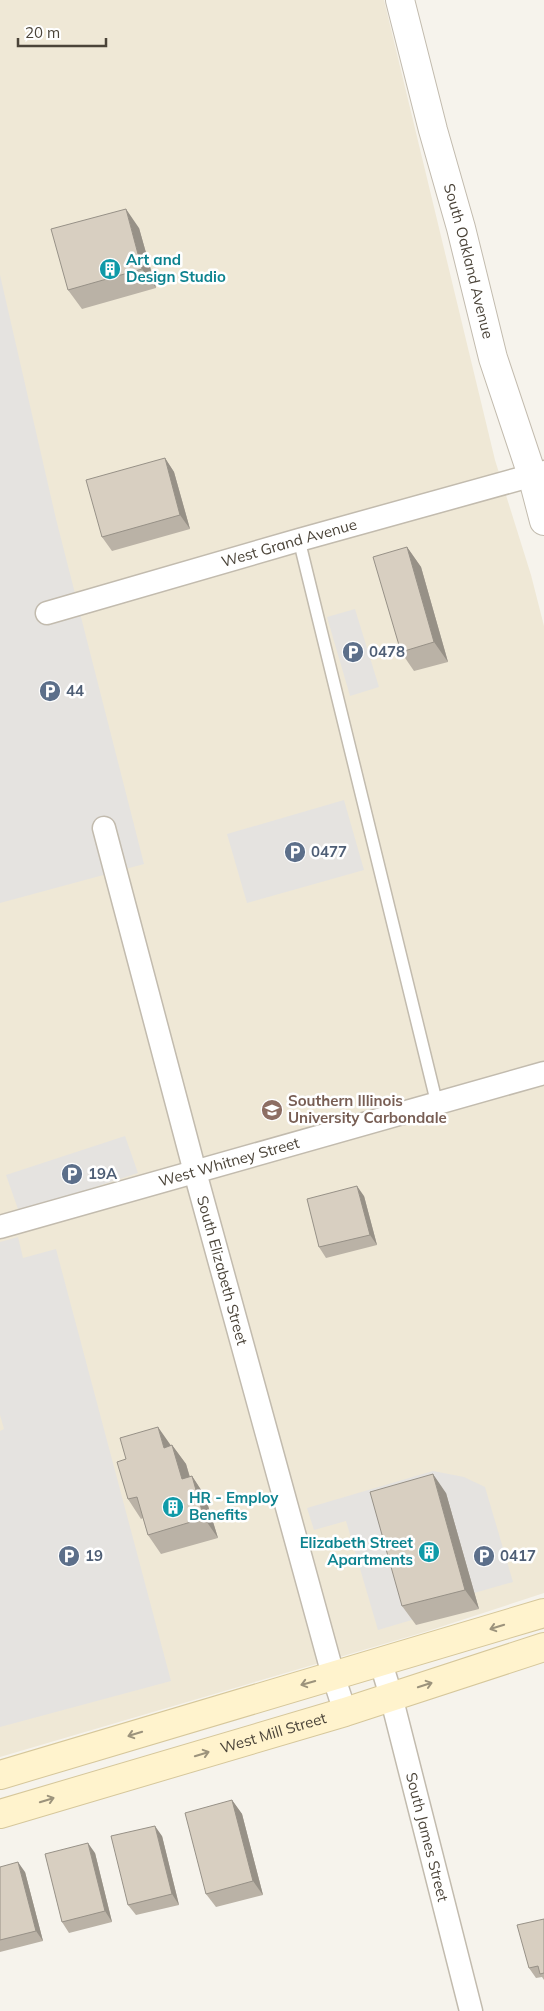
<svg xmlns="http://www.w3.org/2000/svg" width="544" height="2011" viewBox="0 0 544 2011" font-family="Mulish,sans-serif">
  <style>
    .education { fill: #efe8d6 }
    .parking { fill: #e5e3e0 }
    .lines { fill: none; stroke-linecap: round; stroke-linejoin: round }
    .service-casing { stroke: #c2bbae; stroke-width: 14 }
    .minor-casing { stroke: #c2bbae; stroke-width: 25 }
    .tertiary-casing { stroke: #c2bbae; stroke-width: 30 }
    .secondary-casing { stroke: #d6c79b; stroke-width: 30 }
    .service { stroke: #fff; stroke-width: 11 }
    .minor { stroke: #fff; stroke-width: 22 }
    .tertiary { stroke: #fff; stroke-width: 28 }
    .secondary { stroke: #fff3cd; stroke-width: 28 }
    .wall { fill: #bab2a6 }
    .shaded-wall { fill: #979187 }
    .building { fill: #d8cfc1; stroke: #979187 }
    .oneway { stroke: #9c937c }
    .labels { text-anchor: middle; stroke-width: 5; stroke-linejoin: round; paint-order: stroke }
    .culture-label { font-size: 15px; font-weight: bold; fill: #0d838f; stroke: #fff; text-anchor: start }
    .street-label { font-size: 15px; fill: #4b4439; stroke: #fff }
    .service-label { font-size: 15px; font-weight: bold; fill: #4e5e75; stroke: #fff; text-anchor: start }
    .education-label { font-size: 15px; font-weight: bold; fill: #785e54; stroke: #fff; text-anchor: start }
  </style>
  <rect width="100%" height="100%" fill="#f6f3ec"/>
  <path class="education" d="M0,0H384L495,460L531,575L544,626V1593L428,1631L0,1757Z"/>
  <path class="parking" d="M0,275L56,519L144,864L0,903Z
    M355,609L379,687L350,696L327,617Z
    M344,800L364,870L247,903L227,834Z
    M125,1136L138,1173L19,1212L6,1175Z
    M18,1237L23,1258L56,1249L171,1681L0,1727V1431L4,1429L0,1415V1242Z
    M433,1471L464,1477L485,1487L513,1582L474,1593L446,1494L415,1619L378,1630L346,1521L314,1530L307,1508Z"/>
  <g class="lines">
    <g class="service-casing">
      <path id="service" d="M299,540L437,1104"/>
    </g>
    <g class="minor-casing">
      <g id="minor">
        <path id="s1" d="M47,613L299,540L544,472"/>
        <path id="s2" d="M104,828L195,1172L333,1675L345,1712"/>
        <path id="s3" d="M0,1227L544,1073"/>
        <path id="s4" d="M381,1663L391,1696L471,2011"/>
      </g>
    </g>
    <g class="tertiary-casing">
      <g id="tertiary">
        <path id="s5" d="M400,0L433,130L461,228L493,358L532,475L544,521"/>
      </g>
    </g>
    <g class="secondary-casing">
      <g id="secondary">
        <path d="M0,1775L544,1613"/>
        <path id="s6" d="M0,1814L345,1712L544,1647"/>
      </g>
    </g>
    <use href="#service" class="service"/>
    <use href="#minor" class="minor"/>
    <use href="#tertiary" class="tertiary"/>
    <use href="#secondary" class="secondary"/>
  </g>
  <path class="wall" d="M139,228L156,288L82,309L68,290Z
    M165,458L174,472L190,529L112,551L102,537Z
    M407,547L421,567L448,662L414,671L401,652Z
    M364,1196L377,1245L326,1258L319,1247Z
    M171,1445H172L186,1464L190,1477L192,1476L205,1496L218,1538L161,1554L148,1535L143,1518L141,1519L128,1499Z
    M446,1493L479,1609L416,1625L402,1606Z
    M232,1800L242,1814L263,1895L216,1907L206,1894Z
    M162,1836L179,1905L136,1915L128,1905Z
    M95,1853L112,1922L69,1933L62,1922Z
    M0,1867L25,1872L43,1941L0,1952Z
    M544,1919V1980L542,1977L536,1978L529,1968Z"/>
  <path class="shaded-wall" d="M126,209L139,228L156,288L142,269Z
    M165,458L174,472L190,529L180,515Z
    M407,547L421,567L448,662L434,642Z
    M357,1186L364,1196L377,1245L370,1235Z
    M158,1427L172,1447L164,1448Z
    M172,1445L186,1464L196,1499L182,1479Z
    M433,1474L446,1493L479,1609L465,1590Z
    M192,1476L205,1496L218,1538L204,1518Z
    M232,1800L242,1814L263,1895L253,1881Z
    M155,1826L162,1836L179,1905L172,1894Z
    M88,1843L95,1853L112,1922L105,1911Z
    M18,1862L25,1872L43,1941L36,1931Z"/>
  <path class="building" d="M126,209L142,269L68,290L51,229Z
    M165,458L180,515L102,537L86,480Z
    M407,547L434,642L401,652L373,557Z
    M357,1186L370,1235L319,1247L307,1199Z
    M158,1427L164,1448L172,1445L182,1479L192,1476L204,1518L148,1535L137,1497L128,1499L117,1462L126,1459L120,1438Z
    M433,1474L465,1590L402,1606L370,1492Z
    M232,1800L253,1881L206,1894L185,1813Z
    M155,1826L172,1894L128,1905L111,1836Z
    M88,1843L105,1911L62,1922L45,1854Z
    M18,1862L36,1931L0,1940V1867Z
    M544,1919V1973L540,1974L538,1966L529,1968L517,1925Z"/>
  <defs><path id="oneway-shaft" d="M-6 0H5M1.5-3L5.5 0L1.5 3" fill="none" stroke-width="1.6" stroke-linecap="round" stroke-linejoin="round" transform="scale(1.25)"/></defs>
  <g class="oneway">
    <use href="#oneway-shaft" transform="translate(497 1627) rotate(163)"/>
    <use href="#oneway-shaft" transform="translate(308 1683) rotate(164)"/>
    <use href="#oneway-shaft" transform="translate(425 1685) rotate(-18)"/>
    <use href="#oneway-shaft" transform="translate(135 1734) rotate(163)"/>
    <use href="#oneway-shaft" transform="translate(202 1754) rotate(-17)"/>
    <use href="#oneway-shaft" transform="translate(47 1800) rotate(-17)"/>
  </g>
  <defs>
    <g id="building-disc" transform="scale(1.125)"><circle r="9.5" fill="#0f9aa8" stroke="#fff"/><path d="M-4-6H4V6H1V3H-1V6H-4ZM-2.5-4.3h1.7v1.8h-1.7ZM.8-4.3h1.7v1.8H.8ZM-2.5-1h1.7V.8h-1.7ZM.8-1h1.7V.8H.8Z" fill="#fff"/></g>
    <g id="parking-disc" transform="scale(1.125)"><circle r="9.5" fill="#5c6f8a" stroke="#fff"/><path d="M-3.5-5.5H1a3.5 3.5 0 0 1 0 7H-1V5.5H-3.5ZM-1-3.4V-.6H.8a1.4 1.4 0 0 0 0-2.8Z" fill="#fff"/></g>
    <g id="university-disc" transform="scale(1.125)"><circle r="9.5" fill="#8d6e63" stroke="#fff"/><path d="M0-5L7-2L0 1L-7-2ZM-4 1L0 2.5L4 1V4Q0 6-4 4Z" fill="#fff"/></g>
  </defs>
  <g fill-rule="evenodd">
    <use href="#building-disc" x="110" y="269"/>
    <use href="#parking-disc" x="353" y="652"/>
    <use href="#parking-disc" x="50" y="691"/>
    <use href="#parking-disc" x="295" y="852"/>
    <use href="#university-disc" x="272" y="1110"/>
    <use href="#parking-disc" x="72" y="1174"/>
    <use href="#building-disc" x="173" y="1507"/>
    <use href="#building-disc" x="429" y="1552"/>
    <use href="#parking-disc" x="69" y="1556"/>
    <use href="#parking-disc" x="484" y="1556"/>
  </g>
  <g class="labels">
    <g class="culture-label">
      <text x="126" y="265">Art and<tspan x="126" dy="17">Design Studio</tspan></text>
      <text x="189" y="1503">HR - Employ<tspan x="189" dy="17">Benefits</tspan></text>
      <text x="413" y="1548" text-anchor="end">Elizabeth Street<tspan x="413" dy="17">Apartments</tspan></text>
    </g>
    <g class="street-label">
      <text dy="5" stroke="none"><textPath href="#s5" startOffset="270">South Oakland Avenue</textPath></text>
      <text dy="5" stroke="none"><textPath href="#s1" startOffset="252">West Grand Avenue</textPath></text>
      <text dy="5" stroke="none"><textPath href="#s3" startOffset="238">West Whitney Street</textPath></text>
      <text dy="5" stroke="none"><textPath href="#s2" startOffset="458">South Elizabeth Street</textPath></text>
      <text dy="5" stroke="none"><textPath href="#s6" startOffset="285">West Mill Street</textPath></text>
      <text dy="5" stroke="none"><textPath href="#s4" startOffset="180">South James Street</textPath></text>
    </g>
    <g class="service-label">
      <text x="369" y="657">0478</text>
      <text x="66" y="696">44</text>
      <text x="311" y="857">0477</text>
      <text x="88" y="1179">19A</text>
      <text x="85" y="1561">19</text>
      <text x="500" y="1561">0417</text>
    </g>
    <g class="education-label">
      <text x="288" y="1106">Southern Illinois<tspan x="288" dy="17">University Carbondale</tspan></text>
    </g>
  </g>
  <path d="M18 38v8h88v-8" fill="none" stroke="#4b4439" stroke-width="2.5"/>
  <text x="25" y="38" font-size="15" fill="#4b4439" stroke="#ffffff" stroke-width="4" paint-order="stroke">20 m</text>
</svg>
